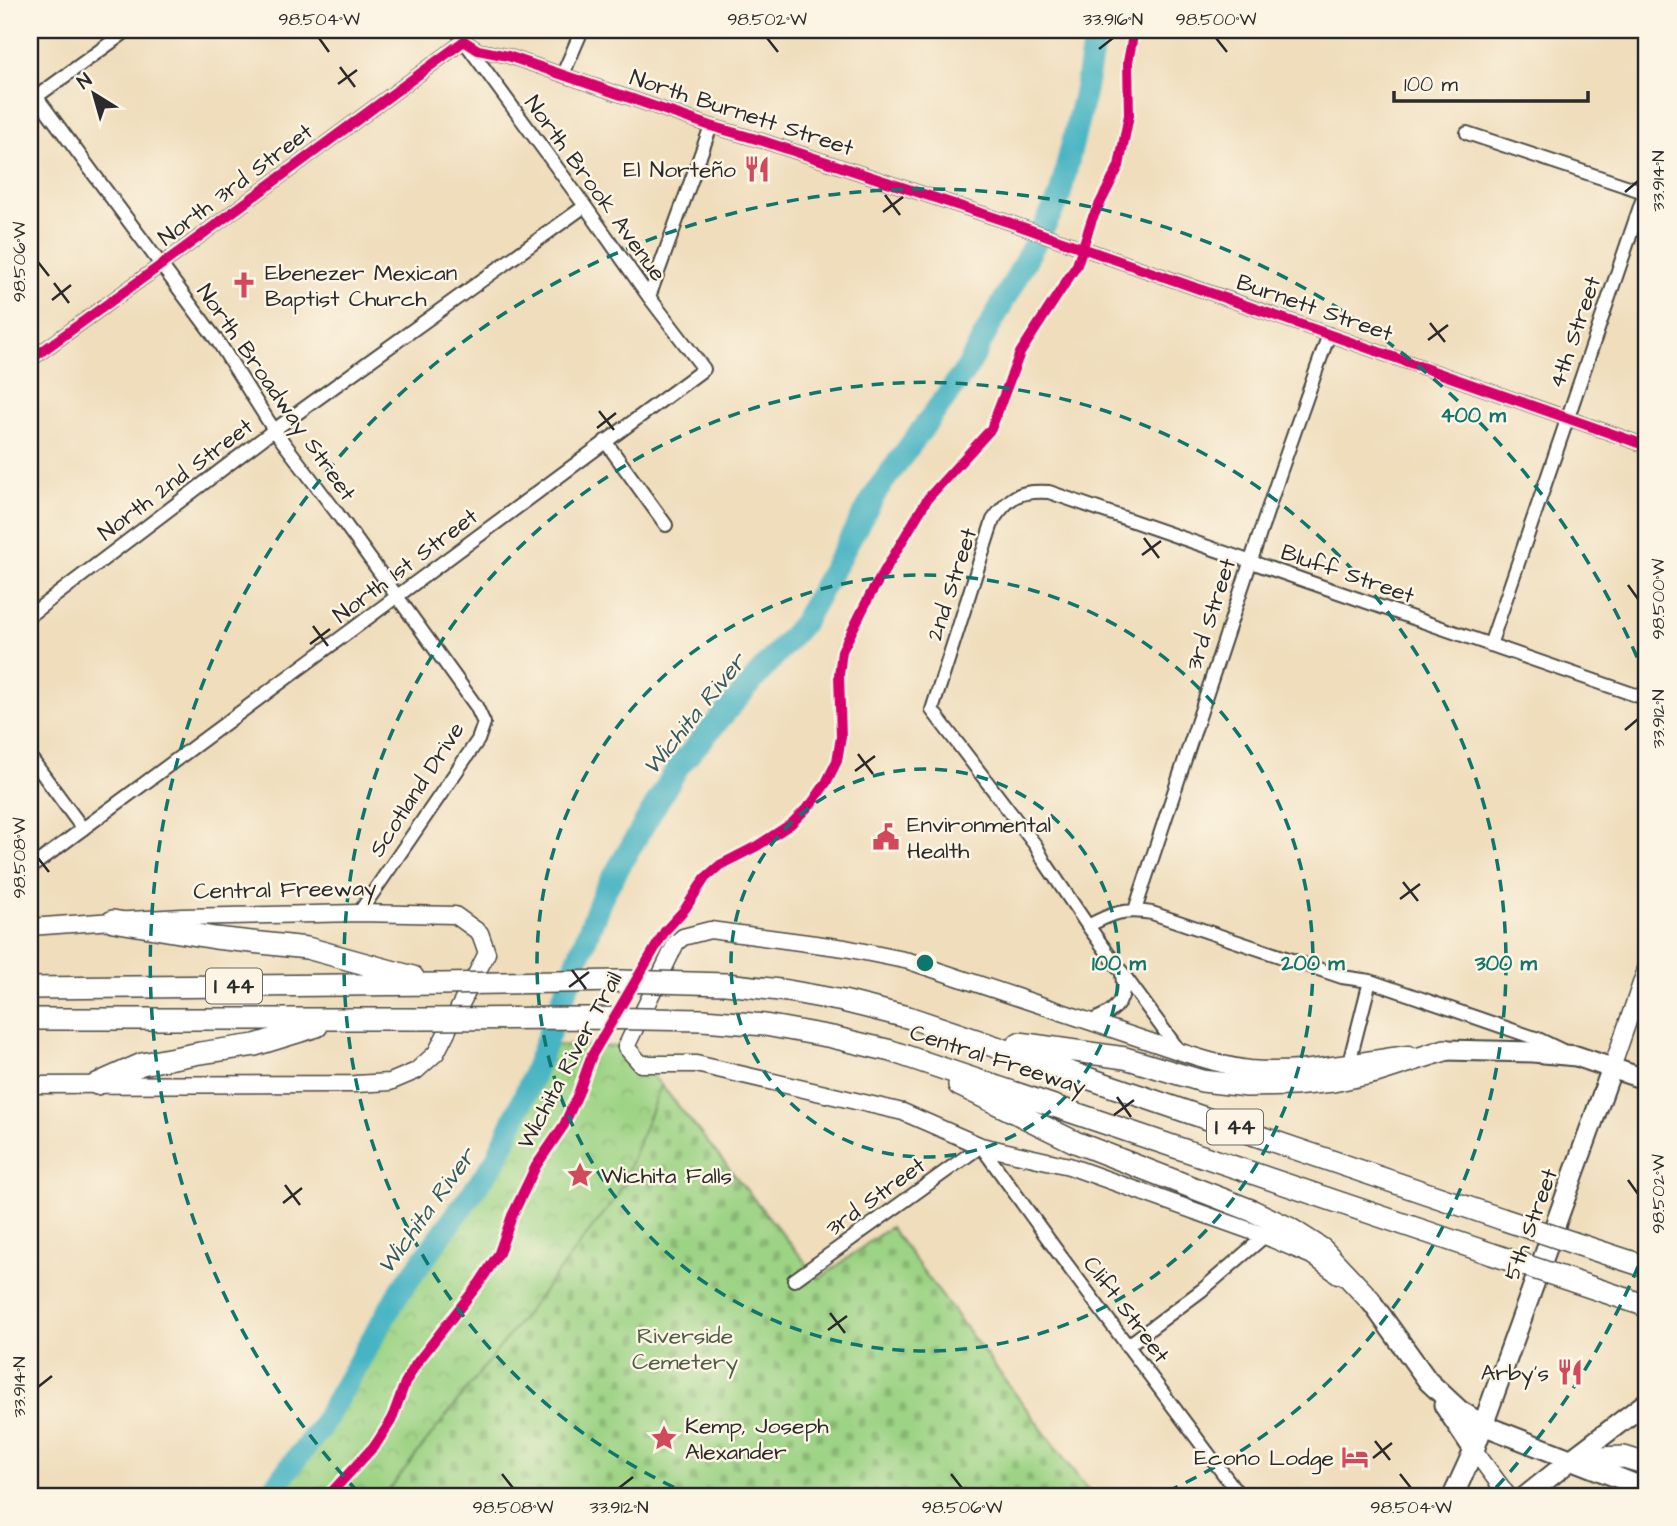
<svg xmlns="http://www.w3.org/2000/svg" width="1677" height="1526" viewBox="0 0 1677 1526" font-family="'Architects Daughter',sans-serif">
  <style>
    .cemetery { fill: url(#cemetery-stones); stroke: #647f58; stroke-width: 2 }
    .park { fill: url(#park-crowns); stroke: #647f58; stroke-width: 2 }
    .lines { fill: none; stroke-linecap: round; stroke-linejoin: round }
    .river { stroke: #47b4c3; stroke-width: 23 }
    .street-casing { stroke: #484641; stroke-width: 16 }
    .secondary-casing { stroke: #484641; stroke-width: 19 }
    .primary-casing { stroke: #484641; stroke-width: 23 }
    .highway-casing { stroke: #484641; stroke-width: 24 }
    .street { stroke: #fff; stroke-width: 12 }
    .secondary { stroke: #fff; stroke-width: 16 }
    .primary { stroke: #fff; stroke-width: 19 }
    .highway { stroke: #fff; stroke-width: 21 }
    .highway-bridge-casing { stroke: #484641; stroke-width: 24; stroke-linecap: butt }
    .highway-bridge { stroke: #fff; stroke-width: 21 }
    .cycleway-casing { stroke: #fcf5e5; stroke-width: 15 }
    .cycleway { stroke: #d6006c; stroke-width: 10 }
    .ticks { fill: none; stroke: #2b2b2b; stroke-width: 2.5 }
    .ring { fill: none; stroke: #0f766e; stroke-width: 3.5; stroke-dasharray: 12 9 }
    .labels { text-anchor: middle; stroke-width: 5; stroke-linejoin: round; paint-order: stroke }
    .shield { fill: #fcf5e5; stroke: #6a6863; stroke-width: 2 }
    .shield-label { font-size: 21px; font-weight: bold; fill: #2b2b2b }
    .street-label { font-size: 23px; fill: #2b2b2b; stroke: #fcf5e5 }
    .poi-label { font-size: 23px; fill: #2b2b2b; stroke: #fcf5e5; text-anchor: start }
    .park-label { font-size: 23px; fill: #4d5d46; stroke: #fcf5e5 }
    .water-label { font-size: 24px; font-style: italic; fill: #355b60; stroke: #fcf5e5 }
    .centre { fill: #0f766e; stroke: #fcf5e5; stroke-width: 3.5 }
    .ring-label { font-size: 21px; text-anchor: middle; font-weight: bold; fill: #0f766e; stroke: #fcf5e5; stroke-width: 5; stroke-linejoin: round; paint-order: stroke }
    .neatline { fill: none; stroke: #2b2b2b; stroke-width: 2.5 }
    .ticks-label { font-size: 18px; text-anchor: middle; fill: #2b2b2b }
  </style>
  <defs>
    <pattern id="cemetery-stones" width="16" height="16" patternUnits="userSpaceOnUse" patternTransform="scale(1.75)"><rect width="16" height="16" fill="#9cd384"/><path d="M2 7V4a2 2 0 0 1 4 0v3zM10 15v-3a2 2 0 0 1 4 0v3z" fill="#87b572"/></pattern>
    <pattern id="park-crowns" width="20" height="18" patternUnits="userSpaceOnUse" patternTransform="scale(1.75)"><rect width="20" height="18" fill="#9cd384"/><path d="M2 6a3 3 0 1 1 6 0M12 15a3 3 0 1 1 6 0" fill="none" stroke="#87b572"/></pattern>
  </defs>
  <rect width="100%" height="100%" fill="#fcf5e5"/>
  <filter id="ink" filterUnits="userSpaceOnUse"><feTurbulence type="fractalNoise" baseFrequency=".0143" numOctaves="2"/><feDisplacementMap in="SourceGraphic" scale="14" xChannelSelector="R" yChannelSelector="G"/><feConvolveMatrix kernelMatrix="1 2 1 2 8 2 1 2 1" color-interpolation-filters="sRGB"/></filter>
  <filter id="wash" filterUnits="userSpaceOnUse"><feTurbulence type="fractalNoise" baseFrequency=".00686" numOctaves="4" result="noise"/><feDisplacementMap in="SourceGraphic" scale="28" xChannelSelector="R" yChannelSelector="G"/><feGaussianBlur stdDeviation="1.57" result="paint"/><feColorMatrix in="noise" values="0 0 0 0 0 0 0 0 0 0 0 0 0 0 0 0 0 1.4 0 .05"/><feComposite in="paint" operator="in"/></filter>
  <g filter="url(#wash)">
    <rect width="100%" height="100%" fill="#efddbb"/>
    <path class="cemetery" d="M661,1085L819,1279L890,1227L1092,1496H383L618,1195Z"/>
    <path class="park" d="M545,1045L626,1047L661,1085L618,1195L384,1496H267L319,1430L398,1294L496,1160L530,1083Z"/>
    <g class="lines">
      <path class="river" d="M267,1496L319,1430L398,1294L496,1160L530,1083L603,894L678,767L803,623L878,489L967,368L1059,199L1085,91L1096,30"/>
    </g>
  </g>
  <g filter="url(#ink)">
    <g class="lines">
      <g class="street-casing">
        <path id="street" d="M563,74L582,30
          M30,88L219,343L274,430L337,513L476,706L484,723L478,740L359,913
          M32,100L128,30
          M1467,133L1647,193
          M649,297L711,126
          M30,360L161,265L464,41L478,50L508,56L711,126L763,141L1008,222L1647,446
          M605,441L666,525
          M30,615L274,430L585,206
          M1490,645L1645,192
          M30,757L83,829
          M30,868L704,369L649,297L585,206L456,30
          M1135,910L1280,473L1329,334
          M1088,926C1112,913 1125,908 1152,913L1342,977L1370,981L1538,1039L1563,1051
          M1089,1022C1104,1016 1121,1009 1123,991C1124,985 1122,978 1122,972
          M1180,1052L1088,926L1044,861L1036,846L932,710L993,520C1010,496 1019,490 1049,492L1647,699
          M1349,1063L1370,981
          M794,1280L981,1146L1059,1254L1240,1496
          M1127,1346L1202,1290L1265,1236"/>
      </g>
      <g class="secondary-casing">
        <path id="secondary" d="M30,927L113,921L182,917L359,913L455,915L480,933L487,953L436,1053L416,1071L390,1082L355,1084L30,1085
          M1612,1068L1647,966
          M1338,1275L1312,1256L1265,1236L1069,1166L981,1146L903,1112L696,1064H641L626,1047L676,943L683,937L710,930L845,948L909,961L1181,1052C1203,1059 1225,1066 1249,1069C1302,1074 1356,1060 1409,1054
          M1474,1450L1508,1496"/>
      </g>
      <g class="primary-casing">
        <path id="primary" d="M1445,1050L1533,1052L1576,1056L1647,1080
          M1370,1300L1428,1381L1459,1410L1483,1425L1647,1489
          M1444,1405L1474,1450
          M1453,1496L1474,1450L1612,1068
          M1526,1496L1572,1459L1647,1402"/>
      </g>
      <g class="highway-casing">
        <path id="highway" d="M113,921L215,938L307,948L413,977
          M726,984L788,991L843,1001L911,1018L1502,1219
          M30,988L439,984
          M30,1019H419
          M703,1020L765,1025L832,1037L891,1051L1492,1254
          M1019,1043L1125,1058L1202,1081L1247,1086L1294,1085L1333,1081L1376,1072L1445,1050
          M97,1084L142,1064L200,1053L255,1045L317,1026
          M959,1085L1075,1142L1253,1211L1289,1228L1322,1249L1370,1300
          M1604,1253L1647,1267
          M1572,1459L1624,1457L1647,1464"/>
      </g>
      <use href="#street" class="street"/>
      <use href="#secondary" class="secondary"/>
      <use href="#primary" class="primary"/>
      <use href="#highway" class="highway"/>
      <g class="highway-bridge-casing">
        <path id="highway-bridge" d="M439,984L620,981L726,984
          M419,1019L588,1018L703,1020
          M1502,1219L1604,1253
          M1492,1254L1647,1306"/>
      </g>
      <use href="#highway-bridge" class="highway-bridge"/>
      <g class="cycleway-casing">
        <path id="cycleway" d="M30,360L161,265L464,41L478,50L508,56L711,126L763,141L1008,222L1647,446
          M328,1496L376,1444L391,1421L405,1383L416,1364L480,1282L499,1253L512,1216L536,1166L564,1125L578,1094L592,1055L665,931L685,909L705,878L720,865L757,846L791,824L812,803L826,783L837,761L841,737L839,675L842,651L870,595L928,498L991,429L1020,353L1077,265L1092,219L1119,166L1129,115L1128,62L1134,30"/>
      </g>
      <use href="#cycleway" class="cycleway"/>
    </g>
  </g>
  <path class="ticks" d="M319,38L329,52M767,38L778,52M1216,38L1227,52M1099,49L1113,38M340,67L355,87M338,84L357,70M1625,192L1638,181M885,195L900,215M883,212L903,197M38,262L49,276M54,283L69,303M52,300L71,285M1430,323L1445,342M1428,340L1448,325M599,411L614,430M597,428L616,413M1144,538L1159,558M1142,555L1161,541M1628,585L1638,599M313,626L328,646M310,644L330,629M1625,730L1638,719M858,754L873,774M855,771L875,756M38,858L49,872M1403,882L1418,901M1400,899L1420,884M572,970L586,989M569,987L589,972M1117,1097L1131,1117M1114,1115L1134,1100M1628,1180L1638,1194M285,1185L300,1205M283,1203L302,1188M830,1313L845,1333M828,1330L847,1316M38,1387L52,1376M1375,1441L1390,1460M1373,1458L1392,1443M502,1474L513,1488M951,1474L962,1488M1400,1474L1411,1488M619,1488L633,1477"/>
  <g class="ring">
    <circle cx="925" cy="963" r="194"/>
    <circle cx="925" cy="963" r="388"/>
    <path d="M693 1496A581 581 0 1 1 1157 1496"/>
    <path d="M1646 1247A775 775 0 0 1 1492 1492M358 1492A775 775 0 1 1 1646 679"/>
  </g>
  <defs>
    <g id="restaurant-bare" transform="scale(2.1)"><path d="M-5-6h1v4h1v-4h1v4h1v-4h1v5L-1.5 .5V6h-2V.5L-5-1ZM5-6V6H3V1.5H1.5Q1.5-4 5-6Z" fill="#d1495b" stroke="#fcf5e5" stroke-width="2.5" paint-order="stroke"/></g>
    <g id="church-bare" transform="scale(2.1)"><path d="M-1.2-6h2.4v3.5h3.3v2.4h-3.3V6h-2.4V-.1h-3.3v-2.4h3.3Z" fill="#d1495b" stroke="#fcf5e5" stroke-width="2.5" paint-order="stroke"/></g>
    <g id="civic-bare" transform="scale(2.1)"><path d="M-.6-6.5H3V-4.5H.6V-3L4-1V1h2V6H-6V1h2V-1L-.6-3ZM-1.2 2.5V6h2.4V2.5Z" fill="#d1495b" stroke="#fcf5e5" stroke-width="2.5" paint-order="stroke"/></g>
    <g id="sight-bare" transform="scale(2.1)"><path d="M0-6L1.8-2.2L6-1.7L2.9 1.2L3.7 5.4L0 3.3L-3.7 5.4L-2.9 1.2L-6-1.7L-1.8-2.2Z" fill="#d1495b" stroke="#fcf5e5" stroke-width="2.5" paint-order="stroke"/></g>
    <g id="hotel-bare" transform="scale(2.1)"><path d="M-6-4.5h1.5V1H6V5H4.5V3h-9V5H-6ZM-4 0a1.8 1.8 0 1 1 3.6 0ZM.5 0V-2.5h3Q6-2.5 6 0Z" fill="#d1495b" stroke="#fcf5e5" stroke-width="2.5" paint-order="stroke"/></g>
  </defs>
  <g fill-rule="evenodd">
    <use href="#restaurant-bare" x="757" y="169"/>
    <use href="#church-bare" x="244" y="285"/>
    <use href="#civic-bare" x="886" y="837"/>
    <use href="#sight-bare" x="580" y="1175"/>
    <use href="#restaurant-bare" x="1570" y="1372"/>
    <use href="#sight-bare" x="664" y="1438"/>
    <use href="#hotel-bare" x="1355" y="1457"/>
  </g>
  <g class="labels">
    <g class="shield">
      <rect x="206" y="968.5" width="56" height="35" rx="5"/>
      <rect x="1207" y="1109.5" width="56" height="35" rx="5"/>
    </g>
    <g class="shield-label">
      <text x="234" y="993">I 44</text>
      <text x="1235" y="1134">I 44</text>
    </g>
    <g class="street-label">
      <text transform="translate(742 112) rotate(18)" y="8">North Burnett Street</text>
      <text transform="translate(235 184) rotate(-37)" y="8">North 3rd Street</text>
      <text transform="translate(596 188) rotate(54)" y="8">North Brook Avenue</text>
      <text transform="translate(1315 307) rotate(19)" y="8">Burnett Street</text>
      <text transform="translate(1574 332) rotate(-71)" y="8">4th Street</text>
      <text transform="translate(277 392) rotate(55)" y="8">North Broadway Street</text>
      <text transform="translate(175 479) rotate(-37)" y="8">North 2nd Street</text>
      <text transform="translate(405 565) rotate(-37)" y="8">North 1st Street</text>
      <text transform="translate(1348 573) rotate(19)" y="8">Bluff Street</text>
      <text transform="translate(951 584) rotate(-72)" y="8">2nd Street</text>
      <text transform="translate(1210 614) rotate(-72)" y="8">3rd Street</text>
      <text transform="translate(416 789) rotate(-57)" y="8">Scotland Drive</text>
      <text transform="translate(285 889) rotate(-1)" y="8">Central Freeway</text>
      <text transform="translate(998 1059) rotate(18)" y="8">Central Freeway</text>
      <text transform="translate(569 1060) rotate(-62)" y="8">Wichita River Trail</text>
      <text transform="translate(875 1196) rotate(-36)" y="8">3rd Street</text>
      <text transform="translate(1530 1224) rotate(-70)" y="8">5th Street</text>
      <text transform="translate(1127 1309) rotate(53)" y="8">Clift Street</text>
    </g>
    <g class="poi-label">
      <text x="736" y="177" text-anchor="end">El Norteño</text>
      <text x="265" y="280">Ebenezer Mexican<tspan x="265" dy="26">Baptist Church</tspan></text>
      <text x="907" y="832">Environmental<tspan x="907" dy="26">Health</tspan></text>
      <text x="601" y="1183">Wichita Falls</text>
      <text x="1549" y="1380" text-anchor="end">Arby's</text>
      <text x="685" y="1433">Kemp, Joseph<tspan x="685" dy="26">Alexander</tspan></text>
      <text x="1334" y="1465" text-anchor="end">Econo Lodge</text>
    </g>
    <g class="park-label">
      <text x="685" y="1343">Riverside<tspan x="685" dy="26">Cemetery</tspan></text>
    </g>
    <g class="water-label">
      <text transform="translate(694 714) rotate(-51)" y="8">Wichita River</text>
      <text transform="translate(426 1211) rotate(-54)" y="8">Wichita River</text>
    </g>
  </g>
  <circle cx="925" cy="963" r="10" class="centre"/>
  <g class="ring-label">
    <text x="1473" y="422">400 m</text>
    <text x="1119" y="970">100 m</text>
    <text x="1313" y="970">200 m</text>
    <text x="1506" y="970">300 m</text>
  </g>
  <rect width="1677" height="1526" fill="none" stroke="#fcf5e5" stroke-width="77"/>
  <g transform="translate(94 94) rotate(323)" stroke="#fcf5e5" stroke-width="5" paint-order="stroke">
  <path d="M0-5L12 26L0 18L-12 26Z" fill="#2b2b2b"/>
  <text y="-10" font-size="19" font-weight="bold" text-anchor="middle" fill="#2b2b2b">N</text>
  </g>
  <path d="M1394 91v10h194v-10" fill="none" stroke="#2b2b2b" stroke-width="3.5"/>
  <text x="1404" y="91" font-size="21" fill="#2b2b2b" stroke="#fcf5e5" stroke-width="5" paint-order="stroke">100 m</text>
  <rect x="38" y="38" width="1600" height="1450" class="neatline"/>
  <g class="ticks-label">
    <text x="319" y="25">98.504°W</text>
    <text x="767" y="25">98.502°W</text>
    <text x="1113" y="25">33.916°N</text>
    <text x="1216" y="25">98.500°W</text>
    <text transform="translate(1658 181) rotate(-90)" y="6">33.914°N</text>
    <text transform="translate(19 262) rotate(-90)" y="6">98.506°W</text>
    <text transform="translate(1658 599) rotate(-90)" y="6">98.500°W</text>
    <text transform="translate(1658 719) rotate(-90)" y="6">33.912°N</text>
    <text transform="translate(19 858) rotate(-90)" y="6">98.508°W</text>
    <text transform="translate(1658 1194) rotate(-90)" y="6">98.502°W</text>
    <text transform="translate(19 1387) rotate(-90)" y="6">33.914°N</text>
    <text x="513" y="1513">98.508°W</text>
    <text x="619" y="1513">33.912°N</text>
    <text x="962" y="1513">98.506°W</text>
    <text x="1411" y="1513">98.504°W</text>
  </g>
</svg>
